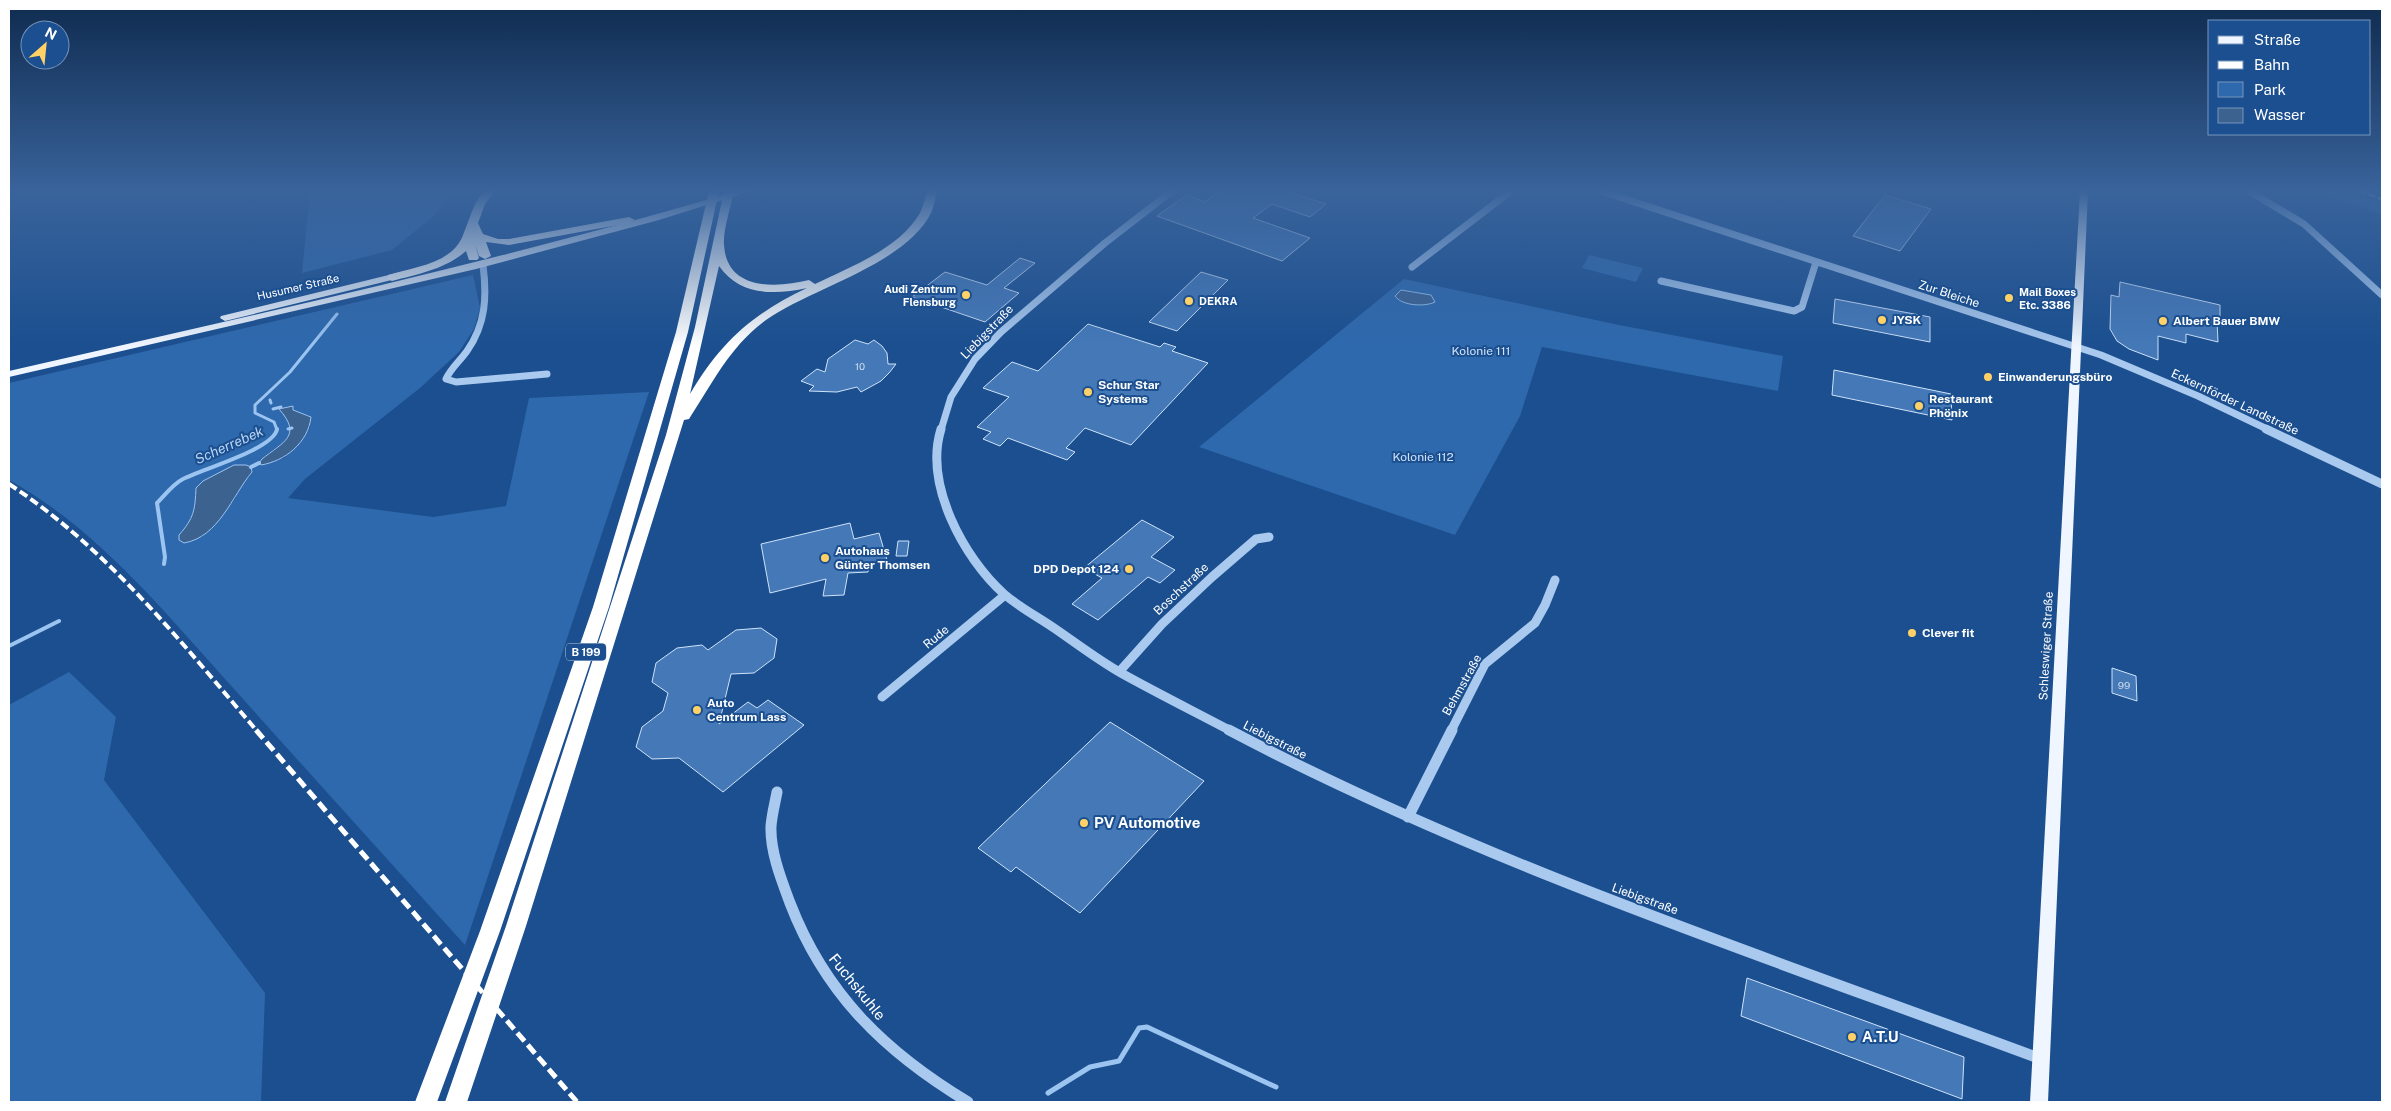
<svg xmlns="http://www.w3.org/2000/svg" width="2391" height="1111" viewBox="0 0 2391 1111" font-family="'Public Sans',sans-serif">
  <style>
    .green { fill: #2e69ad; fill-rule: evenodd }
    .water { fill: #3c6290; stroke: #9cc4f0 }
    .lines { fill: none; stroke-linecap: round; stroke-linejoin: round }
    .stream-far2 { stroke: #9cc4f0; stroke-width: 3 }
    .stream-far1 { stroke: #9cc4f0; stroke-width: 4 }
    .stream { stroke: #9cc4f0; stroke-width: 5 }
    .building { fill: #4478b7; stroke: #cfe3fa }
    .minor-far2 { stroke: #a9c9ee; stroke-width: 7 }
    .minor-far1 { stroke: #a9c9ee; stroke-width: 9 }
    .minor { stroke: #a9c9ee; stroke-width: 11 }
    .major { fill: #f0f6ff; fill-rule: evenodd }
    .highway { fill: #fff; fill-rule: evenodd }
    .rail-far2 { stroke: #fff; stroke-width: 3; stroke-dasharray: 7 3; stroke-linecap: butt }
    .rail-far1 { stroke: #fff; stroke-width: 4; stroke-dasharray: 9 4; stroke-linecap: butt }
    .rail { stroke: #fff; stroke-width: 5; stroke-dasharray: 11 5; stroke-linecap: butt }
    .poi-dot { fill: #ffd166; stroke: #1b4f8f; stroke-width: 2 }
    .labels { text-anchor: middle; stroke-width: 4; stroke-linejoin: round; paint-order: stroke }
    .number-label { font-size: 10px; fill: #d0dded }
    .far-street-label { font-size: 11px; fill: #fff; stroke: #1b4f8f }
    .far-poi-label { font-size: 11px; font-weight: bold; fill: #fff; stroke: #1b4f8f; text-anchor: start }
    .shield { fill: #1b4f8f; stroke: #bbcadd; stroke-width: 1 }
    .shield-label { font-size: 11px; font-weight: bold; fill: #fff }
    .street-label { font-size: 12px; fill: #fff; stroke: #1b4f8f }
    .poi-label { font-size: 12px; font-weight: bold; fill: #fff; stroke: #1b4f8f; text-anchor: start }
    .park-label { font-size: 12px; fill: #cfe3fa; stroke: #1b4f8f }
    .water-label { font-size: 14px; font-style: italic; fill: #b5d3f5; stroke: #1b4f8f }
    .near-poi-label { font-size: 15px; font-weight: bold; fill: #fff; stroke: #1b4f8f; text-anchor: start }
    .near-street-label { font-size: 15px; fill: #fff; stroke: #1b4f8f }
  </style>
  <rect width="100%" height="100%" fill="#1b4f8f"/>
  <path class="green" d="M310,191H452L436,214L392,250L302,273Z
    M2312,191H2348L2382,203V214Z
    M1589,255L1643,268L1636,282L1582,268Z
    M473,275L480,308L474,329L459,352L420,388L305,479L288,498L433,517L506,506L529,398L649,392L465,945C388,860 311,775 235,690C166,614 99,530 9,480V383ZM300,414L309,415L310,427L303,439L284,458L259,463C271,445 299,444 287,418ZM234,465H246L252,473L240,487L235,499L202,537L179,535C194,518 195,510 196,488Z
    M1404,279L1619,325L1783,356L1778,391L1542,347L1520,416L1455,535L1199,447Z
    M69,672L116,717L104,780L265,993L261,1102H9V705Z"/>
  <path class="water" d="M1401,290L1431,295L1435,302C1425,307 1402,306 1395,296Z
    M293,406V410L311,417C308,443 285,461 261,465L259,463L262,459C283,442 303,436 279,409Z
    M234,465H246L251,467L252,472C232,496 219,537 184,543L179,540V535C194,518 195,510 196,488L203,481Z"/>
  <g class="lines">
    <path class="stream-far2" d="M270,400L271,403
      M273,409L281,407
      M288,429L292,428
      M277,430L274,422L255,413V405L290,372L337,314"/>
    <path class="stream-far1" d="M251,467L259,463
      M164,564L165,557L157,503C165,495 173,484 183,479C202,469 274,449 277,429
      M9,646L59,621"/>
    <path class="stream" d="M1048,1093L1090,1067L1119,1061L1139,1028L1147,1027L1276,1087"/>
  </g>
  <path class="building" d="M1219,191H1287L1326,204L1310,217L1272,204L1253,218L1310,238L1282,261L1157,216L1187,195L1205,202Z
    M1885,195L1931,209L1900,251L1853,236Z
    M1020,258L1035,263L1004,288L1019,293L985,322L912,297L945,272L987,285Z
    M1201,272L1228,280L1177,331L1149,322Z
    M2120,282L2220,305V321L2217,320L2218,342L2186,334V343L2158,336V360L2129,349L2117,341L2110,329L2111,295L2119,297Z
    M1835,299L1930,317V342L1833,323Z
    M1088,324L1160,347L1164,343L1176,347L1172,351L1208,363L1131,445L1085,428L1066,448L1075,452L1067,460L1008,438L1000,446L983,439L991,432L977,427L1009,397L983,388L1012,362L1038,371Z
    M855,340L868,344L874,340L882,346L887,353L888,364H896L889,373L881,381L861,392L857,387L837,392L809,391L814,386L801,381L817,369L825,372L828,359Z
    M1834,370L1951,394L1952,420L1832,395Z
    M1142,520L1174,537L1151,557L1175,570L1160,583L1148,577L1098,620L1072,604L1102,578L1084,568Z
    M850,523L854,539L879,533L887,560L869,564L868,572L848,573L844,595L823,596L826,579L770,593L761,544Z
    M898,541H909L907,556H896Z
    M761,628L777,639L774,658L754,673L731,674L719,724L748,702L757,708L768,700L804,725L723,792L679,758L652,759L636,747L642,727L663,711L668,693L652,682L656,663L677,648L702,645L708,650L736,630Z
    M2112,668L2136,676L2137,701L2112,693Z
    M1110,722L1204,781L1080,913L1016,867L1011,872L978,848Z
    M1747,978L1964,1057L1962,1099L1741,1016Z"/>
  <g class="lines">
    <path class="minor-far2" d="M1601,191L2101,355L2198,396L2269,430
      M2249,191L2304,224L2382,295
      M483,265C487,296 486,324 467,351C460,361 451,368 446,379L456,382L547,374
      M1412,267L1511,191
      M1661,281L1794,311L1802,307L1816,262
      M941,430L951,397L975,359L1001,332L1105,243L1172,191"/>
    <path class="minor-far1" d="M941,429C924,484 963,557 1004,594C1019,607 1038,617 1054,628C1076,643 1098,660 1121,673C1157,693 1195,712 1231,731
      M2266,429L2382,484
      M1119,672L1162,624L1212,577L1256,539L1269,537
      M882,697L1005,595
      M1451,731L1485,664L1535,623L1545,605L1555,580"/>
    <path class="minor" d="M1229,730C1488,866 1767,957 2041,1059
      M777,792C775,803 772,814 771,826C770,851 781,879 790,903C825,994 885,1052 968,1102
      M1408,817L1452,730"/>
    <path class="major" d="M737,191H751L659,220L476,269L9,377V371C253,315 497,262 737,191Z
      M2080,191H2088L2048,1102H2030Z
      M405,271L410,274L408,276L225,321L220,318L221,316Z"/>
    <path class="highway" d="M484,191H495L485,204L478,223L483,234L498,239H509L629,217L635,220L629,223L509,245L486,242L491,256L485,259L479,256L475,244L479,258L477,260H469L466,251C446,269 418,274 392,281L388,279V275C414,267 452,264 463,235C470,219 472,205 484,191Z
      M709,191H719L688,332L609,607L500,931L437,1102H415L480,931L593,607L676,332Z
      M724,191H734C731,206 723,230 724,244C726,291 776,288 809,280L815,284C850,267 899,249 920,213C923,207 925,198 927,191H937C935,198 934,207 931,213C905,265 811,288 766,320C730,346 712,384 689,419L684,420L526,926L467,1102H445L506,926L666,435L695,327ZM719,266C740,296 774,295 807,288C752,314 721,342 690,394Z"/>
    <path class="rail-far2" d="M2359,191L2382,199"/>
    <path class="rail-far1" d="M9,484C108,549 181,642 257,731"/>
    <path class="rail" d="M256,730L577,1102"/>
  </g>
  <linearGradient id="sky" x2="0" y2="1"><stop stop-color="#0f2b4f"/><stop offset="0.55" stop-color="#39639b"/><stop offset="1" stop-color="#39639b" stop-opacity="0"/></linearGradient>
  <rect width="2391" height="347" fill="url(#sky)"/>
  <g class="poi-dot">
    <circle cx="966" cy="295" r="5"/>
    <circle cx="2009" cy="298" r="5"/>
    <circle cx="1189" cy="301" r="5"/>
    <circle cx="1882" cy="320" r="5"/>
    <circle cx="2163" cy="321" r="5"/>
    <circle cx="1988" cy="377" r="5"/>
    <circle cx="1088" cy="392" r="5"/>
    <circle cx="1919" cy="406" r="5"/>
    <circle cx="825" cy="558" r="5"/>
    <circle cx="1129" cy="569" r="5"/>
    <circle cx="1912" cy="633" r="5"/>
    <circle cx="697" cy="710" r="5"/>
    <circle cx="1084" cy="823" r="5"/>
    <circle cx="1852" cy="1037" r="5"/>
  </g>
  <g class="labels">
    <g class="number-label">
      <text x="860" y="370">10</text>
      <text x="2124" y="689">99</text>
    </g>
    <g class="far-street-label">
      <text transform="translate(298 287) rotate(-13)" y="4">Husumer Straße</text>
    </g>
    <g class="far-poi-label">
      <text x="956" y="293" text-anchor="end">Audi Zentrum<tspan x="956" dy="13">Flensburg</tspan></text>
      <text x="2019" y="296">Mail Boxes<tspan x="2019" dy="13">Etc. 3386</tspan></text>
      <text x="1199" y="305">DEKRA</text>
    </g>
    <rect class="shield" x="566" y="643.5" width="40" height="17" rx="4"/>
    <g class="shield-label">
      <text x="586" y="656">B 199</text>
    </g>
    <g class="street-label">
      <text transform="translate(1949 294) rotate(18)" y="4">Zur Bleiche</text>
      <text transform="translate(987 332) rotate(-46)" y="4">Liebigstraße</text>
      <text transform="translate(2235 402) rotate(25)" y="4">Eckernförder Landstraße</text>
      <text transform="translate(1181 589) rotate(-43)" y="4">Boschstraße</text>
      <text transform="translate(936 637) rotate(-40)" y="4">Rude</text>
      <text transform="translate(2046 646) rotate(-87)" y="4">Schleswiger Straße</text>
      <text transform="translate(1462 685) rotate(-61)" y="4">Behmstraße</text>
      <text transform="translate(1275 740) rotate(27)" y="4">Liebigstraße</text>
      <text transform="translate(1645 899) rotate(20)" y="4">Liebigstraße</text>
    </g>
    <g class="poi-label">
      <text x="1892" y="324">JYSK</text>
      <text x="2173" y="325">Albert Bauer BMW</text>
      <text x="1998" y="381">Einwanderungsbüro</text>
      <text x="1098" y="389">Schur Star<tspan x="1098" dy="14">Systems</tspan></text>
      <text x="1929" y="403">Restaurant<tspan x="1929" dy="14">Phönix</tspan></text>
      <text x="835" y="555">Autohaus<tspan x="835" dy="14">Günter Thomsen</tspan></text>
      <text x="1119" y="573" text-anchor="end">DPD Depot 124</text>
      <text x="1922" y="637">Clever fit</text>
      <text x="707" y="707">Auto<tspan x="707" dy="14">Centrum Lass</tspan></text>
    </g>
    <g class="park-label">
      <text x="1481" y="355">Kolonie 111</text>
      <text x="1423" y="461">Kolonie 112</text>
    </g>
    <g class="water-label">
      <text transform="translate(229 445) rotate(-24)" y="5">Scherrebek</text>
    </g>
    <g class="near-poi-label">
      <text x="1094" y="828">PV Automotive</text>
      <text x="1862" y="1042">A.T.U</text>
    </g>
    <g class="near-street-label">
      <text transform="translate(857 987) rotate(51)" y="5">Fuchskuhle</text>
    </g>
  </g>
  <rect width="2391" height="1111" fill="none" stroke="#ffffff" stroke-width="20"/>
  <rect x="2208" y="20" width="162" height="115" fill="#1b4f8f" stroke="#7695bc"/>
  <rect x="2218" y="36" width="25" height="8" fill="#f0f6ff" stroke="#7695bc"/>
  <text x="2254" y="45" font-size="15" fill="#ffffff">Straße</text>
  <rect x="2218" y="61" width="25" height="8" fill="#ffffff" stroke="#7695bc"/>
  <text x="2254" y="70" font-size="15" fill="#ffffff">Bahn</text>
  <rect x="2218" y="82" width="25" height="15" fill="#2e69ad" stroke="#7695bc"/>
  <text x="2254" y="95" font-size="15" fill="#ffffff">Park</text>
  <rect x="2218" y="108" width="25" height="15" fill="#3c6290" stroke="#7695bc"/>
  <text x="2254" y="120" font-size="15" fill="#ffffff">Wasser</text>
  <g transform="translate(45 45) rotate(27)"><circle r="24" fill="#1b4f8f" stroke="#7695bc"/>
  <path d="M0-4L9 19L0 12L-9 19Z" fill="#ffd166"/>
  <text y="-8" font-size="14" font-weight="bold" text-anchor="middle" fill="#ffffff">N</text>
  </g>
</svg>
